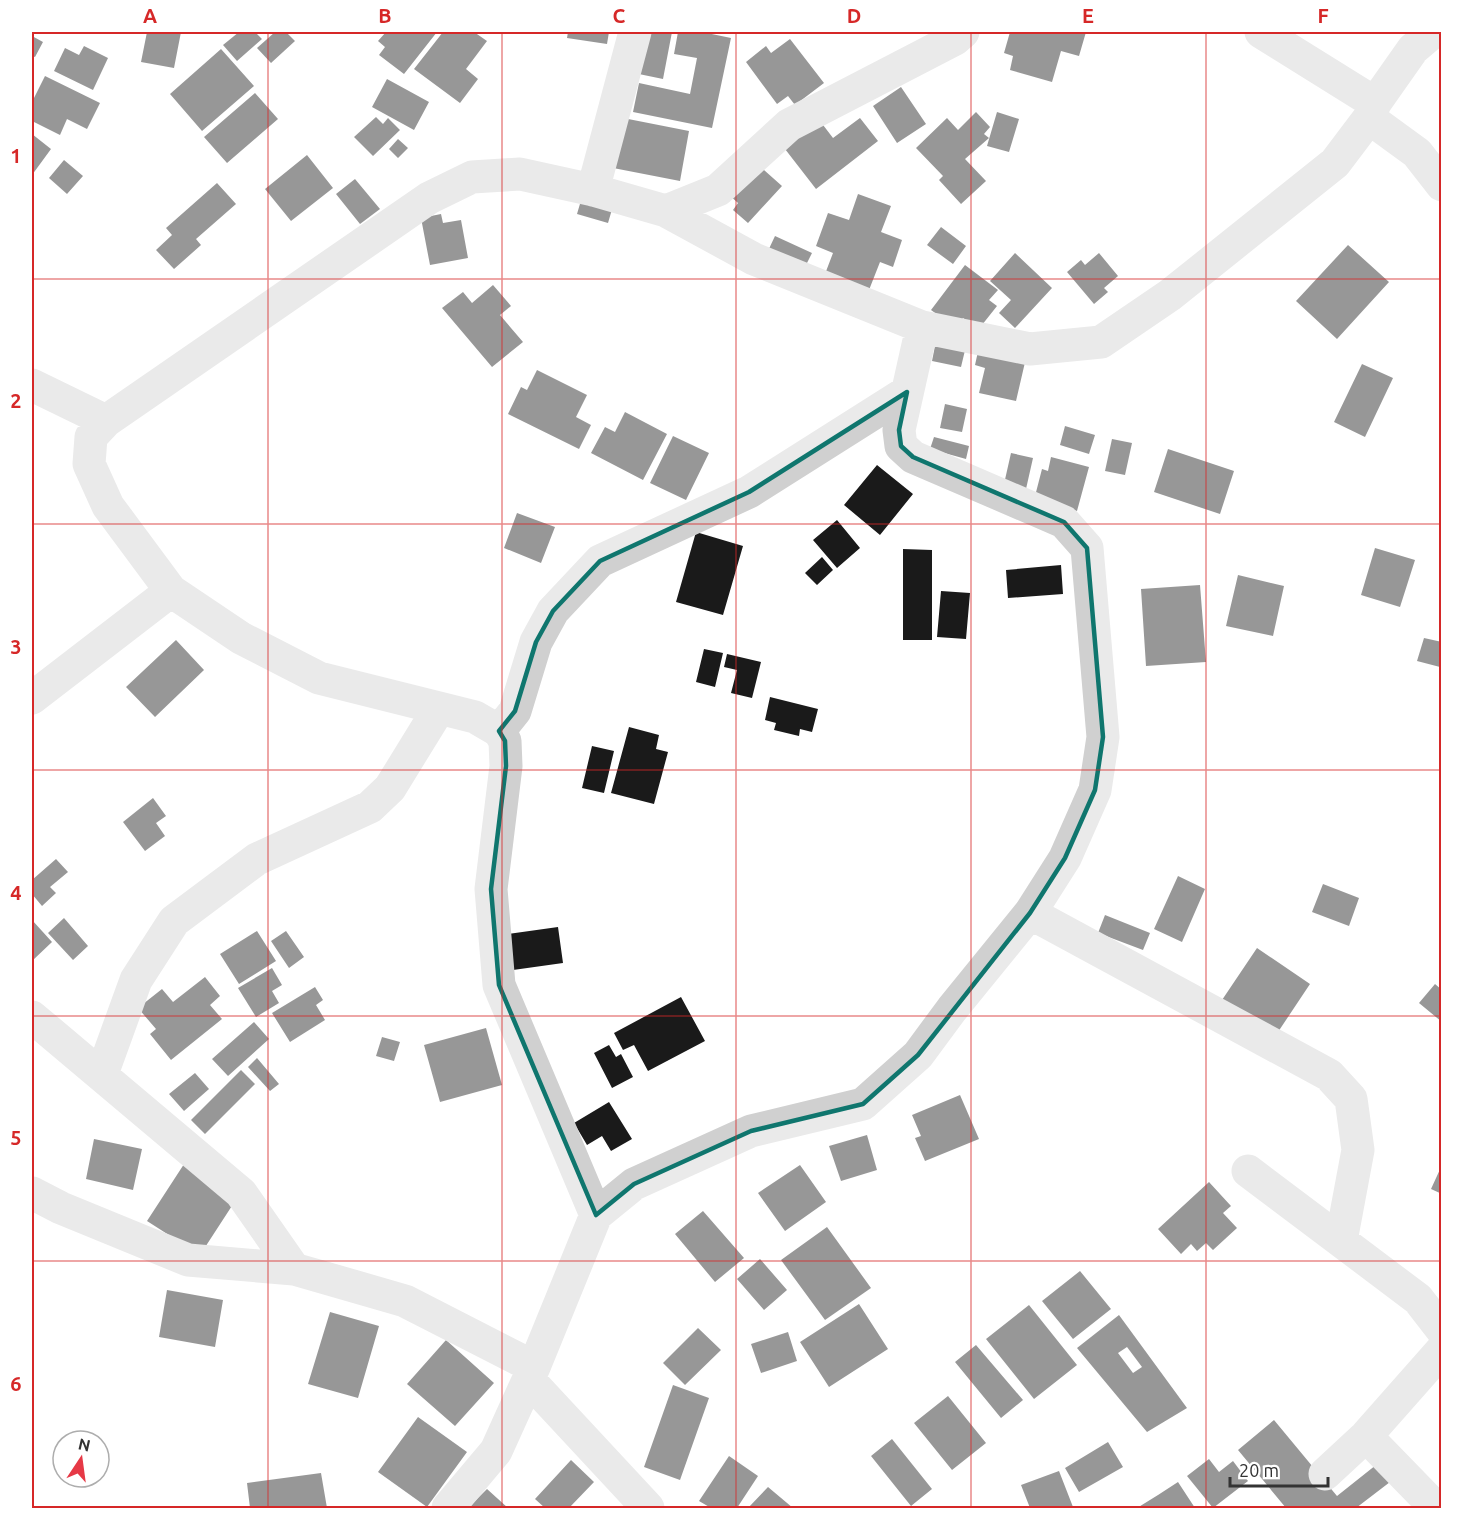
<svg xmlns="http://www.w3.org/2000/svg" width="1473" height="1540" viewBox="0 0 1473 1540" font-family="Ubuntu,sans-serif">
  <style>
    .building { fill: #1a1a1a; fill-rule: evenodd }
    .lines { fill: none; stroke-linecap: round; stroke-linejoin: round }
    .minor { stroke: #d0d0d0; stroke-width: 33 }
    .marked { fill: none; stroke: #0f766e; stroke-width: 4.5; stroke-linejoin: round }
    .grid { fill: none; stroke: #d62828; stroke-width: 1.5; stroke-opacity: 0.55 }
    .neatline { fill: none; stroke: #d62828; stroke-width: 2 }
    .grid-label { font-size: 20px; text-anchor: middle; font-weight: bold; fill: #d62828 }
  </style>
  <rect width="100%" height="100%" fill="#fff"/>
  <path class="building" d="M147,32H181L174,68L141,62Z
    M239,32H255L262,39L237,61L223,45Z
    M275,32H286L295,41L271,63L257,48Z
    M386,32H437L404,74L379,55L385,47L378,41Z
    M443,32H474L487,41L466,69L478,79L460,103L414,69Z
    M568,32H609L607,44L567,38Z
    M643,32H672L663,79L634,73Z
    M678,32H702L731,38L712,128L633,112L639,83L690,94L697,58L674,54Z
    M1010,32H1086L1079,56L1061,51L1052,82L1010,70L1013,56L1004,53Z
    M32,36L43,42L35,57L32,56Z
    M790,39L824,83L795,105L788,96L777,104L746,62L766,46L771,53Z
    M84,46L108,58L93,90L54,71L65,48L79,55Z
    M221,49L254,86L202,131L170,94Z
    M45,76L100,103L87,129L67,119L60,135L32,121V102Z
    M387,79L429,102L414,130L372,107Z
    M901,87L926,124L897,143L873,106Z
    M255,93L278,119L227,163L204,137Z
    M976,112L990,127L984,134L989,138L965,159L986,181L961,204L939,180L943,176L916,148L947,118L958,130Z
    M997,112L1019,119L1009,152L987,146Z
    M376,117L383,124L388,118L400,130L373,156L354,137Z
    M618,117L689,131L680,181L608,167Z
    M860,118L878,141L816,189L785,149L820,121L833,138Z
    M32,134L51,149L32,175Z
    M398,139L408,148L398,158L389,149Z
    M307,155L333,188L291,221L265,189Z
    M64,160L83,176L67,194L49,178Z
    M756,163L782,186L748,223L733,210L738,203L728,194Z
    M355,179L380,209L360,224L336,194Z
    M217,183L236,204L196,239L201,245L174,269L156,250L172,235L166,228Z
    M858,194L891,206L881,232L902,240L893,267L880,262L869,290L825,274L833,253L816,246L828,213L849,220Z
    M582,197L613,206L608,223L577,214Z
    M441,214L443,223L461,220L468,258L430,265L421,218Z
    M941,227L966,246L953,264L927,245Z
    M775,236L812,253L803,271L767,253Z
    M1348,245L1389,282L1337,339L1296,301Z
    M1015,253L1052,288L1015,328L999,313L1011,300L990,281Z
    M1099,253L1118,276L1104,288L1108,292L1094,304L1067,272L1081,260L1085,265Z
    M965,265L998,290L989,300L997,306L978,330L963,318L956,328L931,310Z
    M493,285L511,306L500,315L523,342L492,367L442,308L463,292L472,303Z
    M937,336L967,342L961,367L932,361Z
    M979,347L1026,358L1016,401L979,393L985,368L975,365Z
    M1362,364L1393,378L1365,437L1334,422Z
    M537,370L587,395L576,417L591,425L579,449L508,414L521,387L527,390Z
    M945,404L967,409L962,432L940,428Z
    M625,412L667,434L643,480L591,453L605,427L615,432Z
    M1065,426L1095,435L1089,454L1060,445Z
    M673,436L709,453L686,500L650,483Z
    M934,437L969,446L966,459L930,449Z
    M1112,439L1132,443L1125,475L1105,471Z
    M1168,449L1234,471L1220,514L1154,492Z
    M1011,453L1033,458L1026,489L1004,484Z
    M1051,457L1089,467L1077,511L1034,500L1042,469L1048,471Z
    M877,465L913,494L880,535L844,505Z
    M517,513L555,527L541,563L504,548Z
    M837,520L860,548L837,568L813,540Z
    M696,532L743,546L723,615L676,602Z
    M1375,548L1415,560L1400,607L1361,595Z
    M903,549L932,550V640H903Z
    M822,557L833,570L817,585L805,573Z
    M1061,565L1063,594L1008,598L1006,570Z
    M1238,575L1284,586L1273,636L1226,626Z
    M1200,585L1206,662L1146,666L1141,589Z
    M941,591L970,593L966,639L937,637Z
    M1424,638L1442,642L1440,667L1417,661Z
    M176,640L204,670L155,717L126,687Z
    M704,649L723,653L715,687L696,682Z
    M727,654L761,662L752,698L731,693L737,670L724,667Z
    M770,697L818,709L812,732L800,729L799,736L774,730L776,723L765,720Z
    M629,727L659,735L656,749L668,752L654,804L611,793Z
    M592,746L614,751L604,793L582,788Z
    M153,798L166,816L156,823L165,836L145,851L123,822Z
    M56,859L68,872L50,887L56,893L42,906L32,894V880Z
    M1178,876L1205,889L1182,942L1154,929Z
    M1323,884L1359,898L1349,926L1312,912Z
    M1105,915L1150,933L1143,950L1098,933Z
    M64,918L88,946L73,960L48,933Z
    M32,920L52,942L32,961Z
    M558,927L563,963L513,970L508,934Z
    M257,931L276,961L239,984L220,954Z
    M286,931L304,957L289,968L271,941Z
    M1257,948L1310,984L1276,1035L1222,1000Z
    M272,968L282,985L272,991L279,1003L256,1017L238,988Z
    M205,977L220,996L210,1005L222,1019L171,1060L150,1034L156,1029L138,1008L162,989L173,1002Z
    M1435,984L1442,990V1022L1419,1003Z
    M315,987L323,1000L316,1005L325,1020L290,1042L272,1013Z
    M681,997L705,1041L648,1071L634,1045L623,1050L614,1033Z
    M254,1022L269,1039L228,1076L212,1059Z
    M486,1028L502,1085L440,1102L424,1045Z
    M382,1037L400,1042L394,1061L376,1056Z
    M609,1045L616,1057L621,1054L633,1077L612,1088L594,1053Z
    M257,1058L279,1084L270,1091L248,1067Z
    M241,1070L255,1084L205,1134L191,1120Z
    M195,1073L209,1089L184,1111L169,1094Z
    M960,1095L979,1139L925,1161L915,1138L921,1136L912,1115Z
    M609,1102L632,1139L611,1151L602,1136L587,1145L574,1123Z
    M867,1135L877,1170L841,1181L829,1146Z
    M94,1139L142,1149L133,1190L86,1179Z
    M186,1161L239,1195L200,1255L147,1221Z
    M800,1165L826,1202L785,1231L758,1193Z
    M1442,1165V1194L1431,1189Z
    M1209,1182L1231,1206L1223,1213L1237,1228L1213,1250L1206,1243L1197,1251L1191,1244L1181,1254L1158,1229Z
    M703,1211L744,1258L715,1282L675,1234Z
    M827,1227L871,1288L825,1320L781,1260Z
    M760,1259L787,1290L764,1310L737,1279Z
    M1080,1271L1111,1309L1073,1339L1042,1301Z
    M167,1290L223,1300L215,1347L159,1337Z
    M859,1304L888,1349L829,1387L800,1342Z
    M1029,1305L1077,1365L1034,1399L986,1339Z
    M330,1312L379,1326L358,1398L308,1384Z
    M1119,1315L1187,1408L1147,1432L1077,1348ZM1127,1347L1142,1367L1133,1373L1118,1353Z
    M698,1328L721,1350L685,1385L663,1363Z
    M788,1332L797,1361L761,1373L751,1344Z
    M446,1340L494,1383L455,1426L407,1384Z
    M976,1345L1023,1400L1001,1418L955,1362Z
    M673,1385L709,1398L680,1480L644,1467Z
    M948,1396L986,1443L952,1470L914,1423Z
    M418,1417L467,1452L427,1507L378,1472Z
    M1274,1420L1337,1496L1376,1465L1390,1482L1356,1508H1286L1238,1450Z
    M892,1439L932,1489L911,1506L871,1456Z
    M1108,1442L1123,1467L1079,1492L1065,1468Z
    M729,1456L758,1476L737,1508H711L699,1501Z
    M1209,1459L1219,1472L1233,1461L1248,1481L1213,1508L1187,1476Z
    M571,1460L594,1482L569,1508H545L535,1499Z
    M1059,1471L1073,1507L1030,1508L1021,1485Z
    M321,1473L327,1508H250L247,1483Z
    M1178,1482L1195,1508H1137L1158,1495Z
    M768,1487L793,1508H748Z
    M487,1489L508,1508H468Z"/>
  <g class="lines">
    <path class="minor" d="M1261,32L1375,103
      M1369,118L1417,153L1442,185
      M593,190L635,32
      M666,211L754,259L922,327L1030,349L1101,342L1170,295L1335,163L1369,118L1375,103L1413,49L1433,32
      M32,385L106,421
      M32,698L171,591
      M499,731L515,711L536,642L553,611L600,561L749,492L907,392
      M1030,913L1329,1075L1351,1099L1358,1150L1341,1241
      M32,1017L241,1193L294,1269
      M102,1074L136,980L174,921L257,859L370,807L390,788L438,710
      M1248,1171L1418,1299L1442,1330
      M32,1193L61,1208L188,1260L294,1269L405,1301L534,1367
      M596,1215L499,985L491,889L506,766L505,741L499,731L475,717L319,678L241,638L171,591L108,506L89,464L91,437L106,421L429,198L472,177L520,174L593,190L666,211L718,190L789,125L955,39L963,32
      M529,1380L648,1508
      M1366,1436L1436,1508
      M1325,1474L1366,1436L1442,1350
      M448,1508L496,1451L534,1367L596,1215L634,1184L751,1131L863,1104L918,1055L952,1009L1030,913L1065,858L1095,790L1103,737L1087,548L1064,522L913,457L901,446L899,430L922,327"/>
  </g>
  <path d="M0 0H1473V1540H0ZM907,392L899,430L901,446L913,457L1064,522L1087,548L1103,737L1095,790L1065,858L1030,913L918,1055L863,1104L751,1131L634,1184L596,1215L499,985L491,889L506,766L505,741L499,731L515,711L536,642L553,611L600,561L749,492Z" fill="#fff" fill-opacity=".55" fill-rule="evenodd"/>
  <path class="marked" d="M907,392L899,430L901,446L913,457L1064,522L1087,548L1103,737L1095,790L1065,858L1030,913L918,1055L863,1104L751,1131L634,1184L596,1215L499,985L491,889L506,766L505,741L499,731L515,711L536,642L553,611L600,561L749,492Z"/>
  <path class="grid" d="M268,32V1508M502,32V1508M736,32V1508M971,32V1508M1206,32V1508M32,279H1442M32,524H1442M32,770H1442M32,1016H1442M32,1261H1442"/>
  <rect width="1473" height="1540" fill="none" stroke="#ffffff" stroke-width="66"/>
  <g transform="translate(81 1459) rotate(13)"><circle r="28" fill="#ffffff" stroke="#adadad" stroke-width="1.5"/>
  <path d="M0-4.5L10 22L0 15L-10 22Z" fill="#e63946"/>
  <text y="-9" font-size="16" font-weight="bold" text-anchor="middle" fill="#333333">N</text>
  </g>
  <path d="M1230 1477v9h98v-9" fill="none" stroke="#333333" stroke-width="3"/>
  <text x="1239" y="1477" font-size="18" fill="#333333" stroke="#ffffff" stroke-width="4.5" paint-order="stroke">20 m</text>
  <rect x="33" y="33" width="1407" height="1474" class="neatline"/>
  <g class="grid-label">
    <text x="150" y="23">A</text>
    <text x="385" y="23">B</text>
    <text x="619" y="23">C</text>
    <text x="854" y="23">D</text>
    <text x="1088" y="23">E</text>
    <text x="1323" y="23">F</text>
    <text x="16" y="163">1</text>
    <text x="16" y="408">2</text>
    <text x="16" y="654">3</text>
    <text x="16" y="900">4</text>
    <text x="16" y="1145">5</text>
    <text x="16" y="1391">6</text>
  </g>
</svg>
